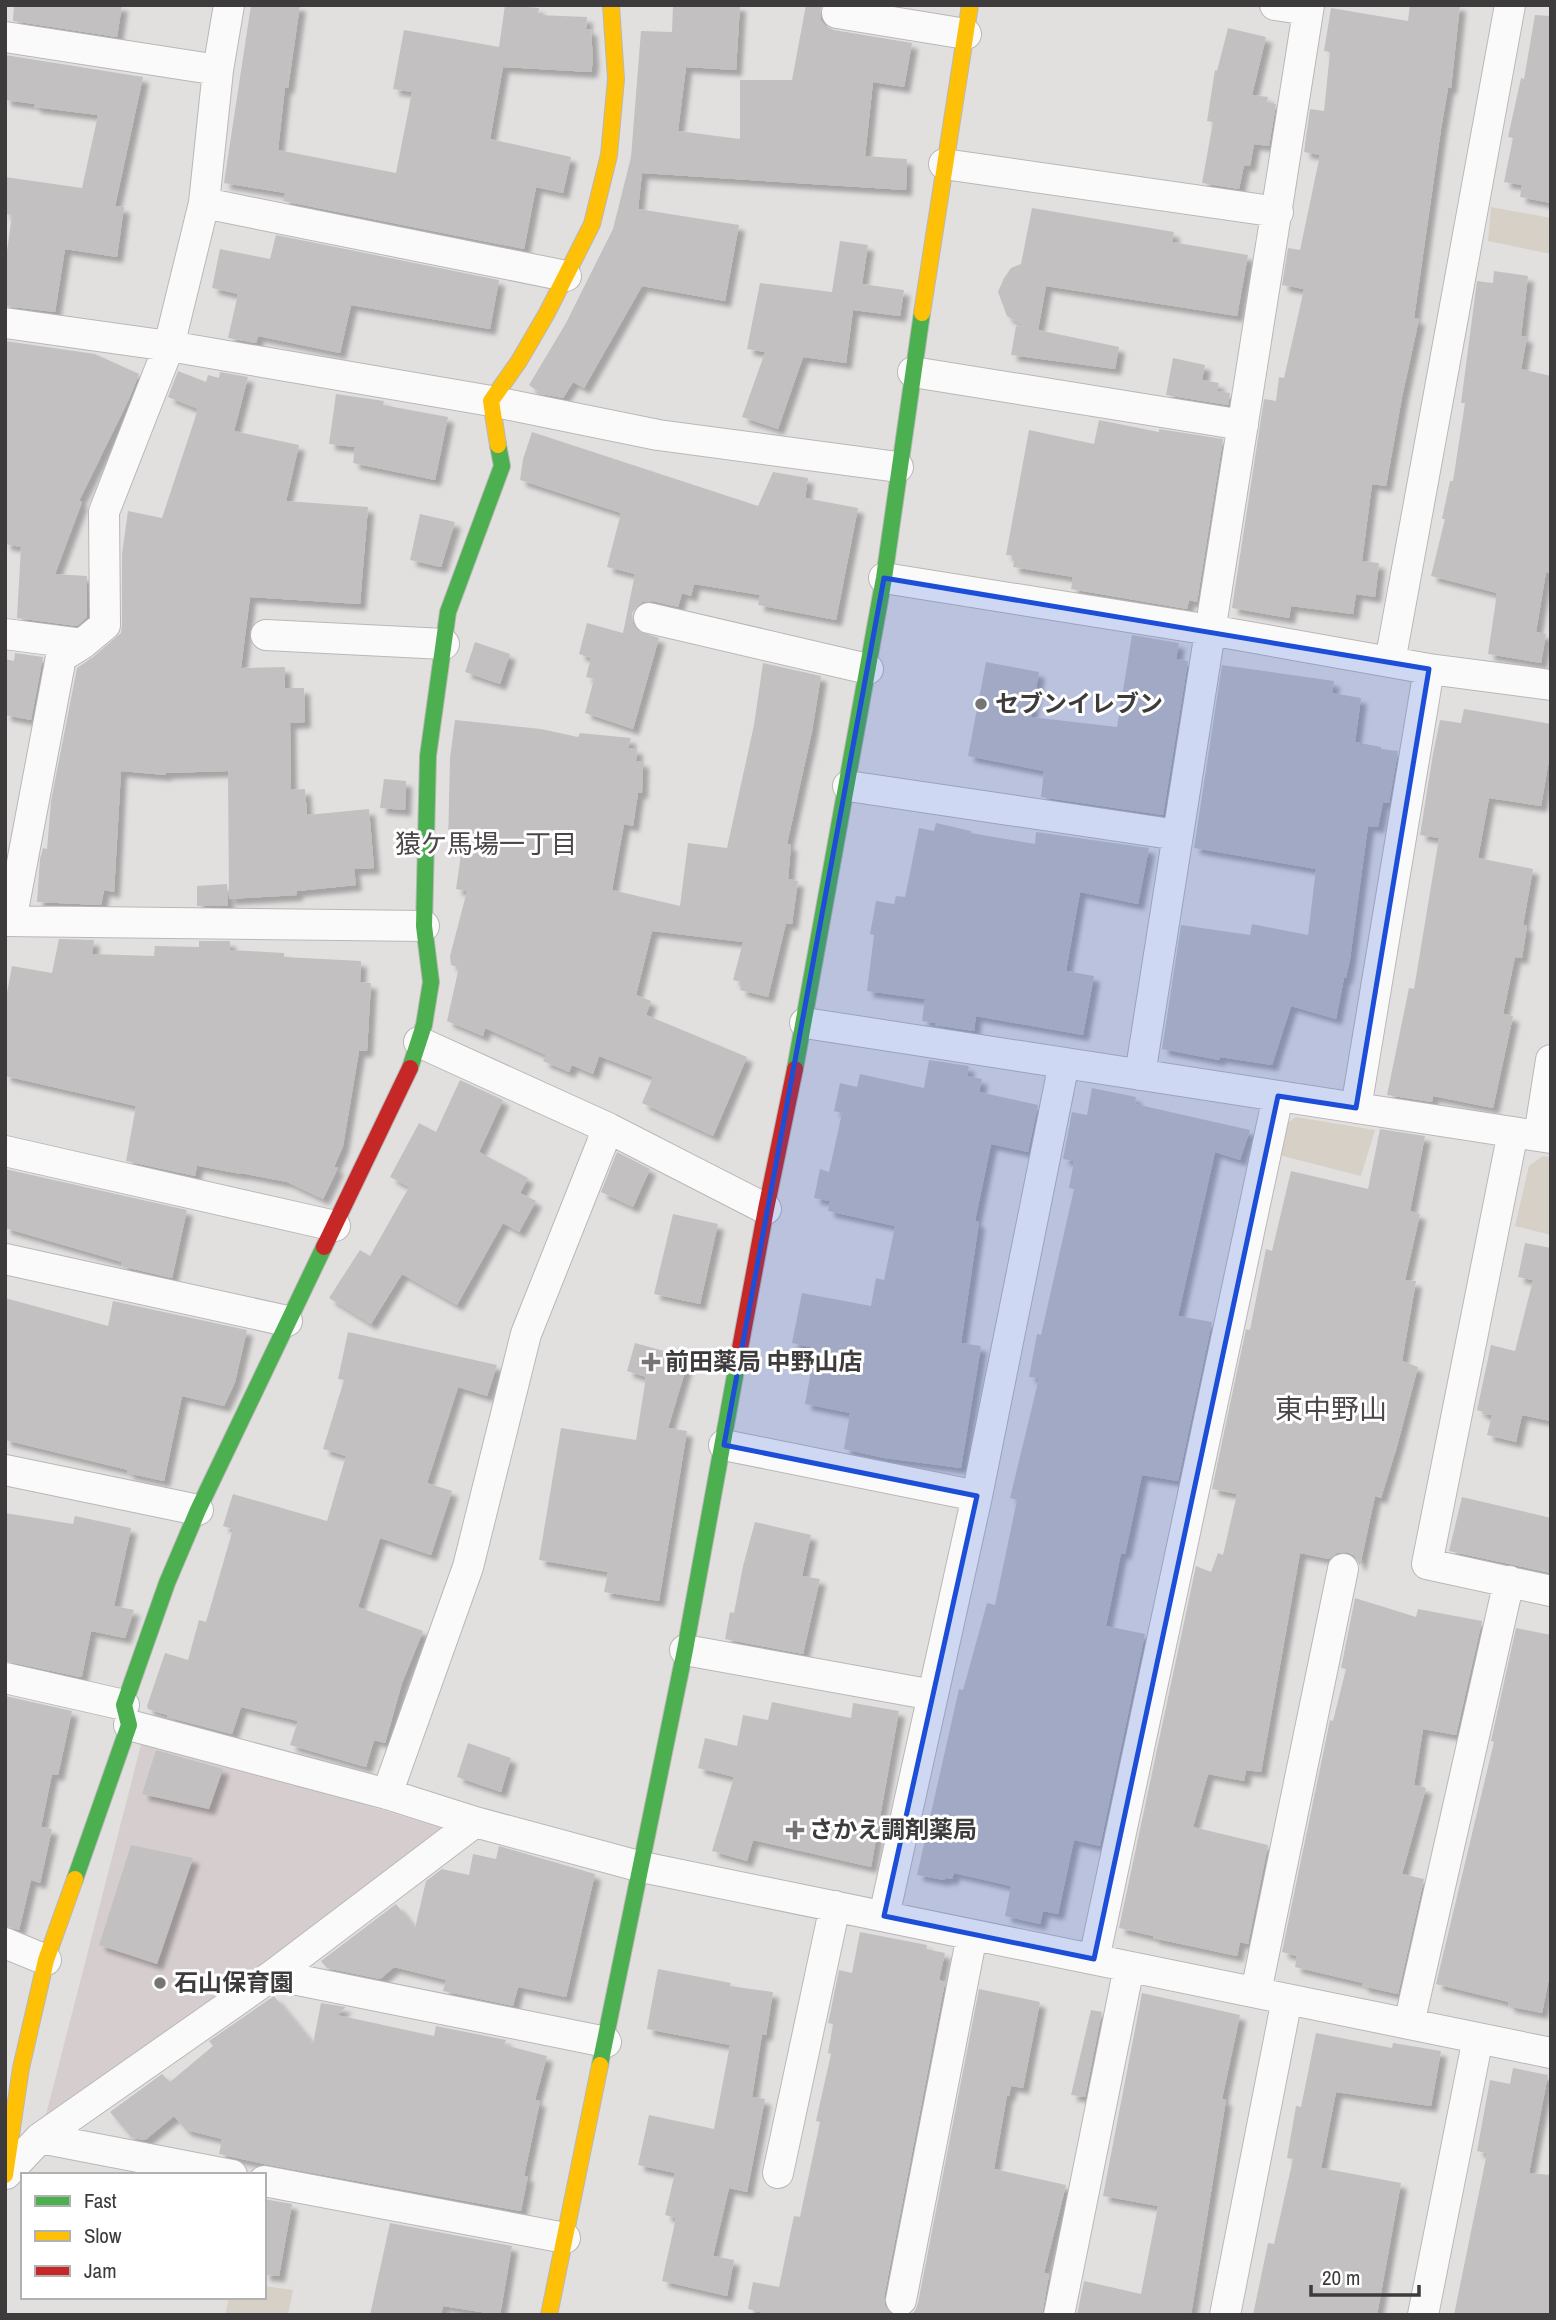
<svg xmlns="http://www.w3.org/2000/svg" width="1556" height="2320" viewBox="0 0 1556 2320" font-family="'Archivo Narrow','Noto Sans JP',sans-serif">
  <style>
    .built { fill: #d6cece }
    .green { fill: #d6d0c6 }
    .building { fill: #c3c0c1; filter: url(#shadow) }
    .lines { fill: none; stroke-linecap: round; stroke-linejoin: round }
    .street-casing { stroke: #bab7b7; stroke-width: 32 }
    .fast-casing { stroke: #bab7b7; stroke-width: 18 }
    .slow-casing { stroke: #bab7b7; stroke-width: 18 }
    .jam-casing { stroke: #bab7b7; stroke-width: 18 }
    .street { stroke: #fbfafa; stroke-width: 30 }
    .fast { stroke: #4caf50; stroke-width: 16 }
    .slow { stroke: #ffc107; stroke-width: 16 }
    .jam { stroke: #c62828; stroke-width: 16 }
    .marked { fill: #1d4ed8; fill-opacity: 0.2; stroke: #1d4ed8; stroke-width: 5; stroke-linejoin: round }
    .poi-dot { fill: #777474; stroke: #fff; stroke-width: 2.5 }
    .labels { text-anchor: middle; stroke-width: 6; stroke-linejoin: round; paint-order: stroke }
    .poi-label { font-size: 24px; font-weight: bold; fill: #3d3b3b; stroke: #fff; text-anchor: start }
    .neighbourhood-label { font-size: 26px; fill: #4b4748; stroke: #fff }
    .quarter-label { font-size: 28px; fill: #4b4748; stroke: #fff }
  </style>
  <defs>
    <filter id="shadow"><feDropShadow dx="6" dy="6" stdDeviation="2" flood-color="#0004"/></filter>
  </defs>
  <rect width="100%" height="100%" fill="#e2dfdf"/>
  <path class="built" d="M143,1737L441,1828L40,2138Z"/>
  <path class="green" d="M1491,207L1551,218V254L1488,241Z
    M1296,1117L1375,1130L1361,1176L1279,1155L1286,1124Z
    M1543,1156L1551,1157V1235L1515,1226L1529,1166Z
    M264,2286L293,2290L288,2315H225L229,2297H264Z"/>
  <path class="building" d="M14,5H122L117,37L13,21Z
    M251,5H300L288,88L285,87L278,150L396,173L412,92L393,89L404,30L499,47L505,5L539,8L538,15L587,17L586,29H591L593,62L591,72L503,67L490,139L571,157L563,193L536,187L524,249L283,201L285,193L224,183Z
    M673,5H740L736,70L686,67L678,131L740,139V80H792L806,5H822L820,11L821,20L825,26L834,30L912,43L904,87L873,82L865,156L907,159L906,190L642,173L638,209L739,225L725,301L642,286L584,388L573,382L563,398L542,394L529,385L566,323L613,229L631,157L641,31L672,32Z
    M1410,5H1460L1451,88H1448L1441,129L1414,318L1419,319L1402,397L1386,486L1372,484L1362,561L1379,563L1375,597L1356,594L1353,614L1291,606L1289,618L1232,608L1264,399L1276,401L1279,377L1284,378L1304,289L1282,285L1288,248L1300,250L1320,155L1304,152L1310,109L1324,111L1330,52L1324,51L1331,8L1408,21Z
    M1535,15L1551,16V203L1520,197L1522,185L1504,182L1513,138L1508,137L1521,78L1524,79Z
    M1228,28L1266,37L1252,95L1268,97L1267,102L1276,104L1269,146L1254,144L1250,166L1244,165L1239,189L1202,183L1213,122L1207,121L1215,70L1217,71Z
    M5,55L143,77L115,206L124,207L117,257L65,249L55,312L5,306V265L12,215L5,214V177L82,188L98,115L34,107L35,104L5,100Z
    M1032,208L1174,232L1172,242L1248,255L1237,316L1046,286L1038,330L1119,347L1115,369L1011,355L1016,326L1025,327L1007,316L998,292L1004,278L1011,268L1021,264Z
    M276,235L499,280L490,329L351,305L340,353L258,336L256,343L228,338L238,294L212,288L220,249L270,259Z
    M840,241L868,245L862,284L904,290L900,316L853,310L846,363L803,357L778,429L742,417L765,352L747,349L760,283L832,292Z
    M1494,271L1528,276L1521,336L1527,337L1521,369L1551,376V574L1546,572L1536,632L1546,634L1541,663L1488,654L1497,593L1431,576L1445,519H1442L1450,481H1453L1465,403H1461L1477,281L1493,283Z
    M5,341L95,354L139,374L129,399L79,501L82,502L55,574L87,576V617L77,626L17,618L21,547L5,544Z
    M1173,358L1205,365L1202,380L1219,383L1217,391L1230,393L1228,405L1166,395Z
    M178,371L206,382L208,375L219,378L220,372L248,377L234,431L299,445L286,501L368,507L360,604L250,597L241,668L285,667V688H304L305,722L290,723L291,790L305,789L307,815L369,809L374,868L354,869L356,885L297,891V895L229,899L228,771L166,773V775L121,771L114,892L104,890L101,905L37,902L40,859L43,848L47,849L51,801L77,668L93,657L121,633L122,625V554L128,511L162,518L198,409L168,397Z
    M336,394L384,401L383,405L448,417L435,480L353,463L355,447L329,444Z
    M1099,420L1159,432V429L1223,439L1197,602L1189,600L1187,609L1071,589L1073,577L1013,567L1015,556L1006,555L1029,430L1094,444Z
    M532,432L758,506L773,472L808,478L805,498L858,508L836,620L758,605L760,595L694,584L691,596L682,593L678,607L653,601L643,602L637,606L632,613L633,624L638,631L659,638L633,729L585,713L594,679L586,677L591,658L579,654L587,623L623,633L635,574L607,567L621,513L520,480L523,459Z
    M420,514L455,522L441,567L410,560Z
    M1132,635L1179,643L1176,659L1188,661L1163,815L1041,797L1044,771L968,756L986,662L1039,672L1031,717L1117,727Z
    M475,642L510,654L500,684L465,672Z
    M15,653L43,657L31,720L5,715V659L14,661Z
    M763,663L821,676L812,731L787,844L791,845L788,879L798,881L792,924L786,923L768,997L740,990L742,982L733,980L743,942L652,931L636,995L651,1001L646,1015L747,1057L713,1136L642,1103L653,1077L599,1056L593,1074L572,1065L569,1072L543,1061L546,1055L485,1028L483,1036L447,1021L459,967L451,965L450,956L467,891L456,889L462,847L448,844L450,758L455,720L541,729L578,737L580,733L631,738L628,748H637L636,761H643L642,793H638L633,826L624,824L612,890L680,906L688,843L727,848L754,725Z
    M1222,665L1334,681L1332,693L1361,698L1355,742L1381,747V749L1398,751L1389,803L1383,802L1378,827L1368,826L1350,959L1346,978H1344L1336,1019L1291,1006L1272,1065L1220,1057L1219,1060L1162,1049L1181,925L1250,935L1252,924L1308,935L1316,869L1194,848Z
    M1464,709L1551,724V748L1541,806L1489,798L1478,858L1533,869L1523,925L1527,926L1522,958L1515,957L1503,1014L1513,1016L1493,1108L1433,1096L1432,1102L1387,1095L1409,988L1414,989L1439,838L1420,835L1433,754L1440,720L1461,723Z
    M384,779L406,781L405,810L380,808Z
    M936,823L971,831V833L1035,844L1036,832L1149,848L1138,904L1080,892L1066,971L1094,976L1083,1035L976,1016L974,1031L935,1025L936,1023L922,1021L925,999L867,991L874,935L870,934L876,901L894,904L896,896L905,897L919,828L934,831Z
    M227,884L228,906H197V886Z
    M59,939L94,940L92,954L154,956L155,946L199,947V941H230V950L284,953V957L361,961L360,982L371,983L367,1051H359L343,1146L334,1167L338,1168L323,1199L287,1182L241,1173V1174L199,1166H197L195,1176L126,1161L136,1106L5,1076V1003L12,966L52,973Z
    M929,1060L969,1066L967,1076L982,1079L979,1092L1038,1105L1028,1152L991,1144L975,1221L979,1222L961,1343L981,1346L961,1468L884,1458L844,1449L850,1413L805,1404L815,1348L792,1343L802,1293L871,1306L876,1278L884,1280L895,1226L828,1211L830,1201L814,1198L820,1169L829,1172L842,1113L834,1111L840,1083L857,1087L860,1074L924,1088Z
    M460,1080L503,1100L479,1152L528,1178L520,1193L536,1201L519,1232L503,1223L457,1305L402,1274L371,1324L329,1298L360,1250L370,1256L409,1187L390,1177L419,1123L436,1132Z
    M1092,1088L1136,1097L1135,1104L1250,1130L1240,1160L1215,1152L1178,1316L1212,1322L1178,1481L1142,1475L1125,1554L1121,1553L1106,1626L1145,1634L1100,1846L1074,1840L1058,1914L1043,1911L1040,1924L1005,1916L1011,1886L954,1873L952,1879L945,1878L944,1880L917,1875L959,1689L963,1690L987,1603L995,1605L1017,1500L1010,1498L1039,1378L1029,1377L1037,1334L1041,1335L1074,1189L1069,1188L1074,1161L1063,1159L1072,1112L1087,1115Z
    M1380,1129L1425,1136L1410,1211L1420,1214L1405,1280L1416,1281L1402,1361L1418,1367L1397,1446L1381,1498L1375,1496L1360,1566L1355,1556L1347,1552L1337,1553L1329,1559L1300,1553L1261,1772L1246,1770L1244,1781L1208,1774L1193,1827L1268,1845L1248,1944L1240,1942L1237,1956L1153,1938V1936L1119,1928L1196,1566L1211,1572L1218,1553L1223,1555L1237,1494L1212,1489L1246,1329L1250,1330L1266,1249L1272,1251L1291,1171L1368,1189Z
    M617,1152L650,1169L633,1207L601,1192Z
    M5,1169L187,1210L172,1278L121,1266L122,1262L5,1228Z
    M673,1214L718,1224L700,1304L654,1294Z
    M1525,1243L1551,1248V1421L1522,1415L1516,1442L1487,1435L1492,1415L1482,1414L1483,1412L1477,1410L1491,1345L1515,1351L1533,1280L1518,1277Z
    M5,1298L108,1326L113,1301L247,1330L235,1382L224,1406L182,1396L164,1481L127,1473L128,1470L5,1440Z
    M348,1332L497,1365L487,1396L458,1387L427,1483L452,1491L431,1555L380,1538L358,1607L423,1631L402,1683L385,1743L374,1740L366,1767L290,1745L298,1721L241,1707L232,1734L167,1717V1715L148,1709L147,1706L165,1653L188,1660L199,1620L206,1622L233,1529L223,1526L233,1494L327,1521L346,1456L323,1449L344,1380L338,1379Z
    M635,1343L689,1358L668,1428L687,1431L659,1601L604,1592L608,1572L539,1560L561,1428L636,1440L646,1377L627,1371Z
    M1462,1497L1551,1518V1573L1449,1551Z
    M5,1513L73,1524L75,1516L131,1528L114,1606L134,1610L125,1638L91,1631L82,1676L80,1677L5,1661Z
    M755,1522L811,1535L802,1576L820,1579L803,1654L725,1639L730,1612L734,1613L743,1566Z
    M1355,1598L1416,1617L1418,1609L1482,1621L1456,1735L1423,1729L1414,1785L1426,1788L1402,1874L1424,1879L1398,1994L1362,1986L1363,1983L1295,1967L1297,1956L1282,1952L1330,1720L1333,1721L1346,1669L1341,1668Z
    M1516,1628L1551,1635V1968L1542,2013L1508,2006L1509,2002L1436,1984L1494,1742L1491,1741Z
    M5,1696L72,1711L58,1775L52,1774L41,1827L52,1829L40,1883L31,1880L19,1930L5,1926Z
    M772,1702L851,1718L853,1703L899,1711L871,1867L753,1840L747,1861L712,1851L734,1777L698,1768L705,1738L737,1746L743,1715L768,1720Z
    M468,1743L511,1758L501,1792L457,1777Z
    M156,1750L223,1769L209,1809L142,1794Z
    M131,1845L193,1858L157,1964L99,1945Z
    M499,1846L595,1874L566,1997L518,1987L513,2006L443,1991L446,1980L394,1967L380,1979L327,1968L321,1961L396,1904L415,1928L426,1881L442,1869L469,1875L473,1854L496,1859Z
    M860,1932L927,1945L926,1949L945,1953L939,1980L945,1982L884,2297L885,2306L892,2315H772L748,2309L753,2282L779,2287L794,2216L800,2217L820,2122L816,2121L831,2054L828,2053L833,2024L828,2023L830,2014L839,1970L852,1973Z
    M658,1969L731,1983L730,1986L773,1992L766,2035L762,2034L752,2097L765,2099L747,2192L729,2188L713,2256L734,2260L727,2296L662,2281L676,2218L665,2215L675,2173L638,2165L649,2115L714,2129L730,2045L647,2029Z
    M979,1989L1040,2002L1023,2088L1011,2086L1009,2096L1007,2095L994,2169L1066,2185L1044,2273L1049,2274L1042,2315H910L915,2311L918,2303Z
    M1142,1993L1240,2015L1222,2099L1226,2100L1191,2315H1077L1084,2281L1141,2294L1158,2206L1103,2196Z
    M274,1996L313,2044L321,2003L346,2007L337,2015L434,2036L436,2026L506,2040L504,2045L547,2056L535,2100L540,2101L524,2176H528L521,2211L264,2164L219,2154L222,2139L186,2130L174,2116L145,2140L132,2138L110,2112L162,2074L170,2082L213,2046L209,2041Z
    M1091,2010L1102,2012L1085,2097L1071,2095Z
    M1316,2033L1392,2048L1393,2043L1441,2051L1431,2106L1336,2092L1321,2168L1401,2183L1377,2315H1253L1268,2243L1274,2244L1293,2159L1287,2158L1296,2106L1301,2107Z
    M1513,2068L1548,2075L1529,2173L1551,2175V2315H1454L1487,2153L1477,2151L1490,2080L1510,2084Z
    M264,2199L292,2204L279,2276L264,2275Z
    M390,2223L512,2246L500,2315L443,2306L441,2315H370Z"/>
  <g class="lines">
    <g class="street-casing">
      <path id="street" d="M1275,5L1308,10
        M837,13L966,34
        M5,37L218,70
        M944,164L1278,212
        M204,203L566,276
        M5,323L169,346L491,401L658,435L898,467
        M913,372L1243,425
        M884,578L1210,630L1429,669L1551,685
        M649,618L868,669
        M5,634L82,644
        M266,635L444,644
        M1390,662L1510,5
        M848,786L1178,835
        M5,921L424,926
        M11,921L61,657L82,644L105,625L104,512L169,346L204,203L218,70L229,5
        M805,1023L1551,1138
        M419,1042L608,1128L766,1209
        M1140,1075L1309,5
        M1356,1108L1429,669
        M1513,1132L1427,1564L1551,1591
        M1539,1136L1551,1060
        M5,1151L335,1226
        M5,1259L287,1321
        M724,1445L977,1496
        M5,1470L198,1510
        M685,1650L933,1695
        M5,1678L124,1705
        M129,1725L387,1794L475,1822L642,1867L1551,2053
        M387,1794L468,1567L526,1334L608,1128
        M884,1916L977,1496L1064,1063
        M5,1943L46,1960
        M1094,1959L1278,1096
        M273,1975L606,2042
        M1256,1992L1343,1569
        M1409,2024L1509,1581
        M40,2138L232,2175
        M778,2173L835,1906
        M6,2174L40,2138L273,1975L475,1822
        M264,2181L565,2238
        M901,2300L972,1935
        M1059,2315L1129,1967
        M1225,2315L1287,1999
        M1423,2315L1478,2038"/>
    </g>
    <g class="fast-casing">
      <path id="fast" d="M410,1068L424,1025L431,982L424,926L428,756L448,612L502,466L498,445
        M795,1069L884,578L922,313
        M75,1879L129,1725L124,1705L167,1583L198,1510L324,1247
        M600,2065L685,1650L738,1359"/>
    </g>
    <g class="slow-casing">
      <path id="slow" d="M922,313L970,5
        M498,445L491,401L519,361L547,313L592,224L609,155L616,79L611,5
        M5,2175L21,2068L46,1960L75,1879
        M549,2315L600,2065"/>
    </g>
    <g class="jam-casing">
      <path id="jam" d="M324,1247L410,1068
        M738,1359L766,1209L795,1069"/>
    </g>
    <use href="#street" class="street"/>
    <use href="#fast" class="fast"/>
    <use href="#slow" class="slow"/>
    <use href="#jam" class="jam"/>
  </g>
  <path class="marked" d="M884,578L1429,669L1356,1108L1278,1096L1094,1959L884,1916L977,1496L724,1445Z"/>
  <g class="poi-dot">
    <circle cx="981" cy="704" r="7"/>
    <path d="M647.5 1351.5h7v7h7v7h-7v7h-7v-7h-7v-7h7z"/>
    <path d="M791.5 1819.5h7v7h7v7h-7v7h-7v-7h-7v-7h7z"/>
    <circle cx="160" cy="1983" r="7"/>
  </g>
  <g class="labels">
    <g class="poi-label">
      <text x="995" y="712">セブンイレブン</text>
      <text x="665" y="1370">前田薬局 中野山店</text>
      <text x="809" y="1838">さかえ調剤薬局</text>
      <text x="174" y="1991">石山保育園</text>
    </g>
    <g class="neighbourhood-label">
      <text x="486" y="853">猿ケ馬場一丁目</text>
    </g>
    <g class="quarter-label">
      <text x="1331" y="1419">東中野山</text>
    </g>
  </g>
  <rect width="1556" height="2320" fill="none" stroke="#3d3b3b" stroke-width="14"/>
  <rect x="21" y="2173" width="245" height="126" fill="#ffffff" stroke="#b1b1b1" stroke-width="2"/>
  <rect x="35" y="2196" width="35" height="10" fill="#4caf50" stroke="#b1b1b1" stroke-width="2"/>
  <text x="84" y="2208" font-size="21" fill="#3d3b3b">Fast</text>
  <rect x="35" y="2231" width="35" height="10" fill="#ffc107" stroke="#b1b1b1" stroke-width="2"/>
  <text x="84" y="2243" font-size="21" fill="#3d3b3b">Slow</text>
  <rect x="35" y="2266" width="35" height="10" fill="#c62828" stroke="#b1b1b1" stroke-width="2"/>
  <text x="84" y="2278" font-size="21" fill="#3d3b3b">Jam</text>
  <path d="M1311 2285v10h108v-10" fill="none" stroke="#3d3b3b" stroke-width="3.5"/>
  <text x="1322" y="2285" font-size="21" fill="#3d3b3b" stroke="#ffffff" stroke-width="5" paint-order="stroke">20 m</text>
</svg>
